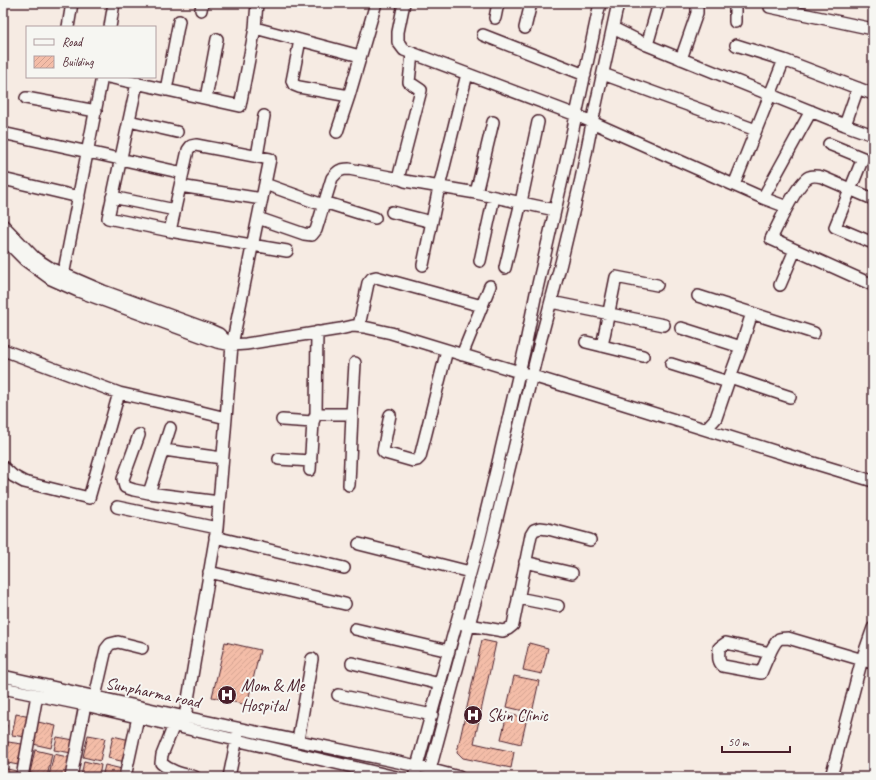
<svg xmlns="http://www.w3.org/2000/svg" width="876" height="780" viewBox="0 0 876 780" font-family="Caveat,sans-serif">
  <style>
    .building { fill: url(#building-hatch); stroke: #4a1f2b }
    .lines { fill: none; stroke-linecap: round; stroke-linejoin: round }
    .minor-casing { stroke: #4a1f2b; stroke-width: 14 }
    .minor { stroke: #f6f6f2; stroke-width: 11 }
    .labels { text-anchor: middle; stroke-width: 4; stroke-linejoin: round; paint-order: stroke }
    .poi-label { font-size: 17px; fill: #4a1f2b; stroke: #f6f6f2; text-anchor: start }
    .street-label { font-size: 17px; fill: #4a1f2b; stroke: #f6f6f2 }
  </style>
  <defs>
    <pattern id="building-hatch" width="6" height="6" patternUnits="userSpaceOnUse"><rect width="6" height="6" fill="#f4bda8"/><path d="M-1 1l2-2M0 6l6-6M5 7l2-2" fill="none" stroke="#d3a291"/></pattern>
  </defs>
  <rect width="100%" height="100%" fill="#f6ebe3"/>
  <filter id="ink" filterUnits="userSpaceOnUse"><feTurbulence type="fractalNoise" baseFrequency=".025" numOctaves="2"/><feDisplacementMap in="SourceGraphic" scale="8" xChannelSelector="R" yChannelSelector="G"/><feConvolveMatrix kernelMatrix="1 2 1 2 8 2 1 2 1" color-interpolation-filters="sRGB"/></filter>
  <g filter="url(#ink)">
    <path class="building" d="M482,640L496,643L474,743L514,752L511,768L463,758L457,752Z
      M225,642L260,650L247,705L212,697Z
      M529,643L548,648L542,674L523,670Z
      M514,676L539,681L532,713L507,707Z
      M16,714L30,717L26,737L12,735Z
      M507,714L527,718L521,744L501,739Z
      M38,722L56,726L51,748L33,744Z
      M3,724L7,725L5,739L3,738Z
      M88,735L105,738L100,761L83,757Z
      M113,736L130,740L125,762L108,758Z
      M57,737L74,740L72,753L54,750Z
      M8,742L22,744L18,765L3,762Z
      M35,750L52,754L47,777L30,773Z
      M54,754L72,758L67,777L49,776Z
      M84,761L101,765L99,777H81Z
      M105,765L122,769L120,777H102Z
      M3,768L16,771L15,777H3Z"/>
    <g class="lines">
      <g class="minor-casing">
        <path id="minor" d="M257,3L255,28L360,56
          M404,3L398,32V42L404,50L576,115L763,198L787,207
          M770,3V7L873,29
          M201,10L202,3
          M495,18L498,3
          M735,22V3
          M68,27L72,3
          M110,27L114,3
          M525,28L531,3
          M613,28L647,45L845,125L873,135
          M483,35L585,75
          M300,40L292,81L294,85L299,87L349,96
          M647,45L659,3
          M736,45L784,60
          M412,54L409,82L421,90L399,175L400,179L405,181L476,193L555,210
          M681,59L697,13V3
          M603,74L756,130L784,60L873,94
          M108,77L240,106L255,28
          M137,83L108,218L170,231L287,251
          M166,90L179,21
          M26,98L96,111
          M206,98L217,39
          M129,121L177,132
          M845,125L858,88
          M337,132L349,96L376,3
          M7,134L183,173
          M829,144L863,158L835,227L873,243
          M257,156L264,116
          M3,179L79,197
          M265,184L323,205
          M734,185L756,130
          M180,186L262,199
          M476,193L493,122
          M112,197L175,210
          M763,198L811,111
          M873,199L822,177C818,176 813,175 809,177C797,183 778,225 771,239L873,285
          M324,202L375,218
          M392,212L432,222
          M258,218L304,234L312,235L316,230L332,178C338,171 340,169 349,169L400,179
          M3,225L35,258L52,269L103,291L210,330L219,334L229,344
          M170,231L188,150L191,146L196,145L270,159L232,345L217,528L185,717
          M3,238L25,260L51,279L78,291L217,342L232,345L246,344L340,329L353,326L364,327L391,333L598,396L787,455L873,481
          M480,261L494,197
          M423,265L439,187L467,74
          M505,268L521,202L538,122
          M62,281L102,77
          M780,285L795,250
          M698,296L814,333
          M551,302L664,325
          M359,326L368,283L372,278L376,277L482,306
          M681,328L741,347
          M586,342L643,356
          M602,346L616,277L657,285
          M3,350L6,351L119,393L177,406L226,418
          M462,355L490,286
          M671,364L728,382
          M730,377L790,397
          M316,414L317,332
          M390,415L383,451L385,453L413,461L417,460L420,457L447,350
          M282,420L313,422
          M706,429L716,418L730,377L741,347L752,313
          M139,435L123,479L125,487L134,490L149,493L219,502
          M164,450L222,458
          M279,459L311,461
          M3,467L13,476L24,482L89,498L119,393
          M310,470L313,422L316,414H352L355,363
          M349,485L352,414
          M149,493L170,428
          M117,507L217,528
          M215,537L344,568
          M359,544L470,572
          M525,562L572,573
          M209,572L345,604
          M518,598L558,606
          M463,624L503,631L508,629L513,625L531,535L534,530L540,528L548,529L590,540
          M355,629L449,651
          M770,653L726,643L719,648C719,655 717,661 723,666L761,673C764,666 773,643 779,639C781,638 785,638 788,638L873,663
          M352,663L440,684
          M3,676L185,717L417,766L459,777
          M3,688L85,705L396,777
          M338,695L432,715
          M95,697L106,649L110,644L118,642L142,648
          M174,725L162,755L161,763C171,772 183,774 195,777
          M298,740L312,659
          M22,777L37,695
          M71,777L85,705
          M125,777L138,717
          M229,777L238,733
          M414,777L479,541L496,471L525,347L536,293L563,176L600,3
          M428,777L491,543L538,350L561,263L581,179L592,123L618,3
          M831,777L862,659L873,628"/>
      </g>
      <use href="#minor" class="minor"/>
    </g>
  </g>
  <defs>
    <g id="hospital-disc" transform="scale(1)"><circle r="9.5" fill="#4a1f2b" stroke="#f6f6f2"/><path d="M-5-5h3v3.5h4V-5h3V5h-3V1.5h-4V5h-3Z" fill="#fff"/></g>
  </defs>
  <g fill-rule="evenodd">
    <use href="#hospital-disc" x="227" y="695"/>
    <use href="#hospital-disc" x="473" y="715"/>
  </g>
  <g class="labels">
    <g class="poi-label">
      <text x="241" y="691">Mom &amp; Me<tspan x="241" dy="20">Hospital</tspan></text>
      <text x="487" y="721">Skin Clinic</text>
    </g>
    <g class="street-label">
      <text transform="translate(153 692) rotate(12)" y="6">Sunpharma road</text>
    </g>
  </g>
  <rect width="876" height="780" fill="none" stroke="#f6f6f2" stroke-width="16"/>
  <rect x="8" y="8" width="860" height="764" fill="none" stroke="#4a1f2b" stroke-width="1.5" filter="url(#ink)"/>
  <rect x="26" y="26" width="130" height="52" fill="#f6f6f2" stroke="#b1a0a2"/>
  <rect x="34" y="39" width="20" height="6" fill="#f6f6f2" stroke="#b1a0a2"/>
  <text x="62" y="46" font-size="12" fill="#4a1f2b">Road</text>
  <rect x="34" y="56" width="20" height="12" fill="url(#building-hatch)" stroke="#b1a0a2"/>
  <text x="62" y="66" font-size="12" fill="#4a1f2b">Building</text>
  <path d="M722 746v6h68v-6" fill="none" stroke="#4a1f2b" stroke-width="2"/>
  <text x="728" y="746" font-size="12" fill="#4a1f2b" stroke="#f6f6f2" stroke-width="3" paint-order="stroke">50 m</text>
</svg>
